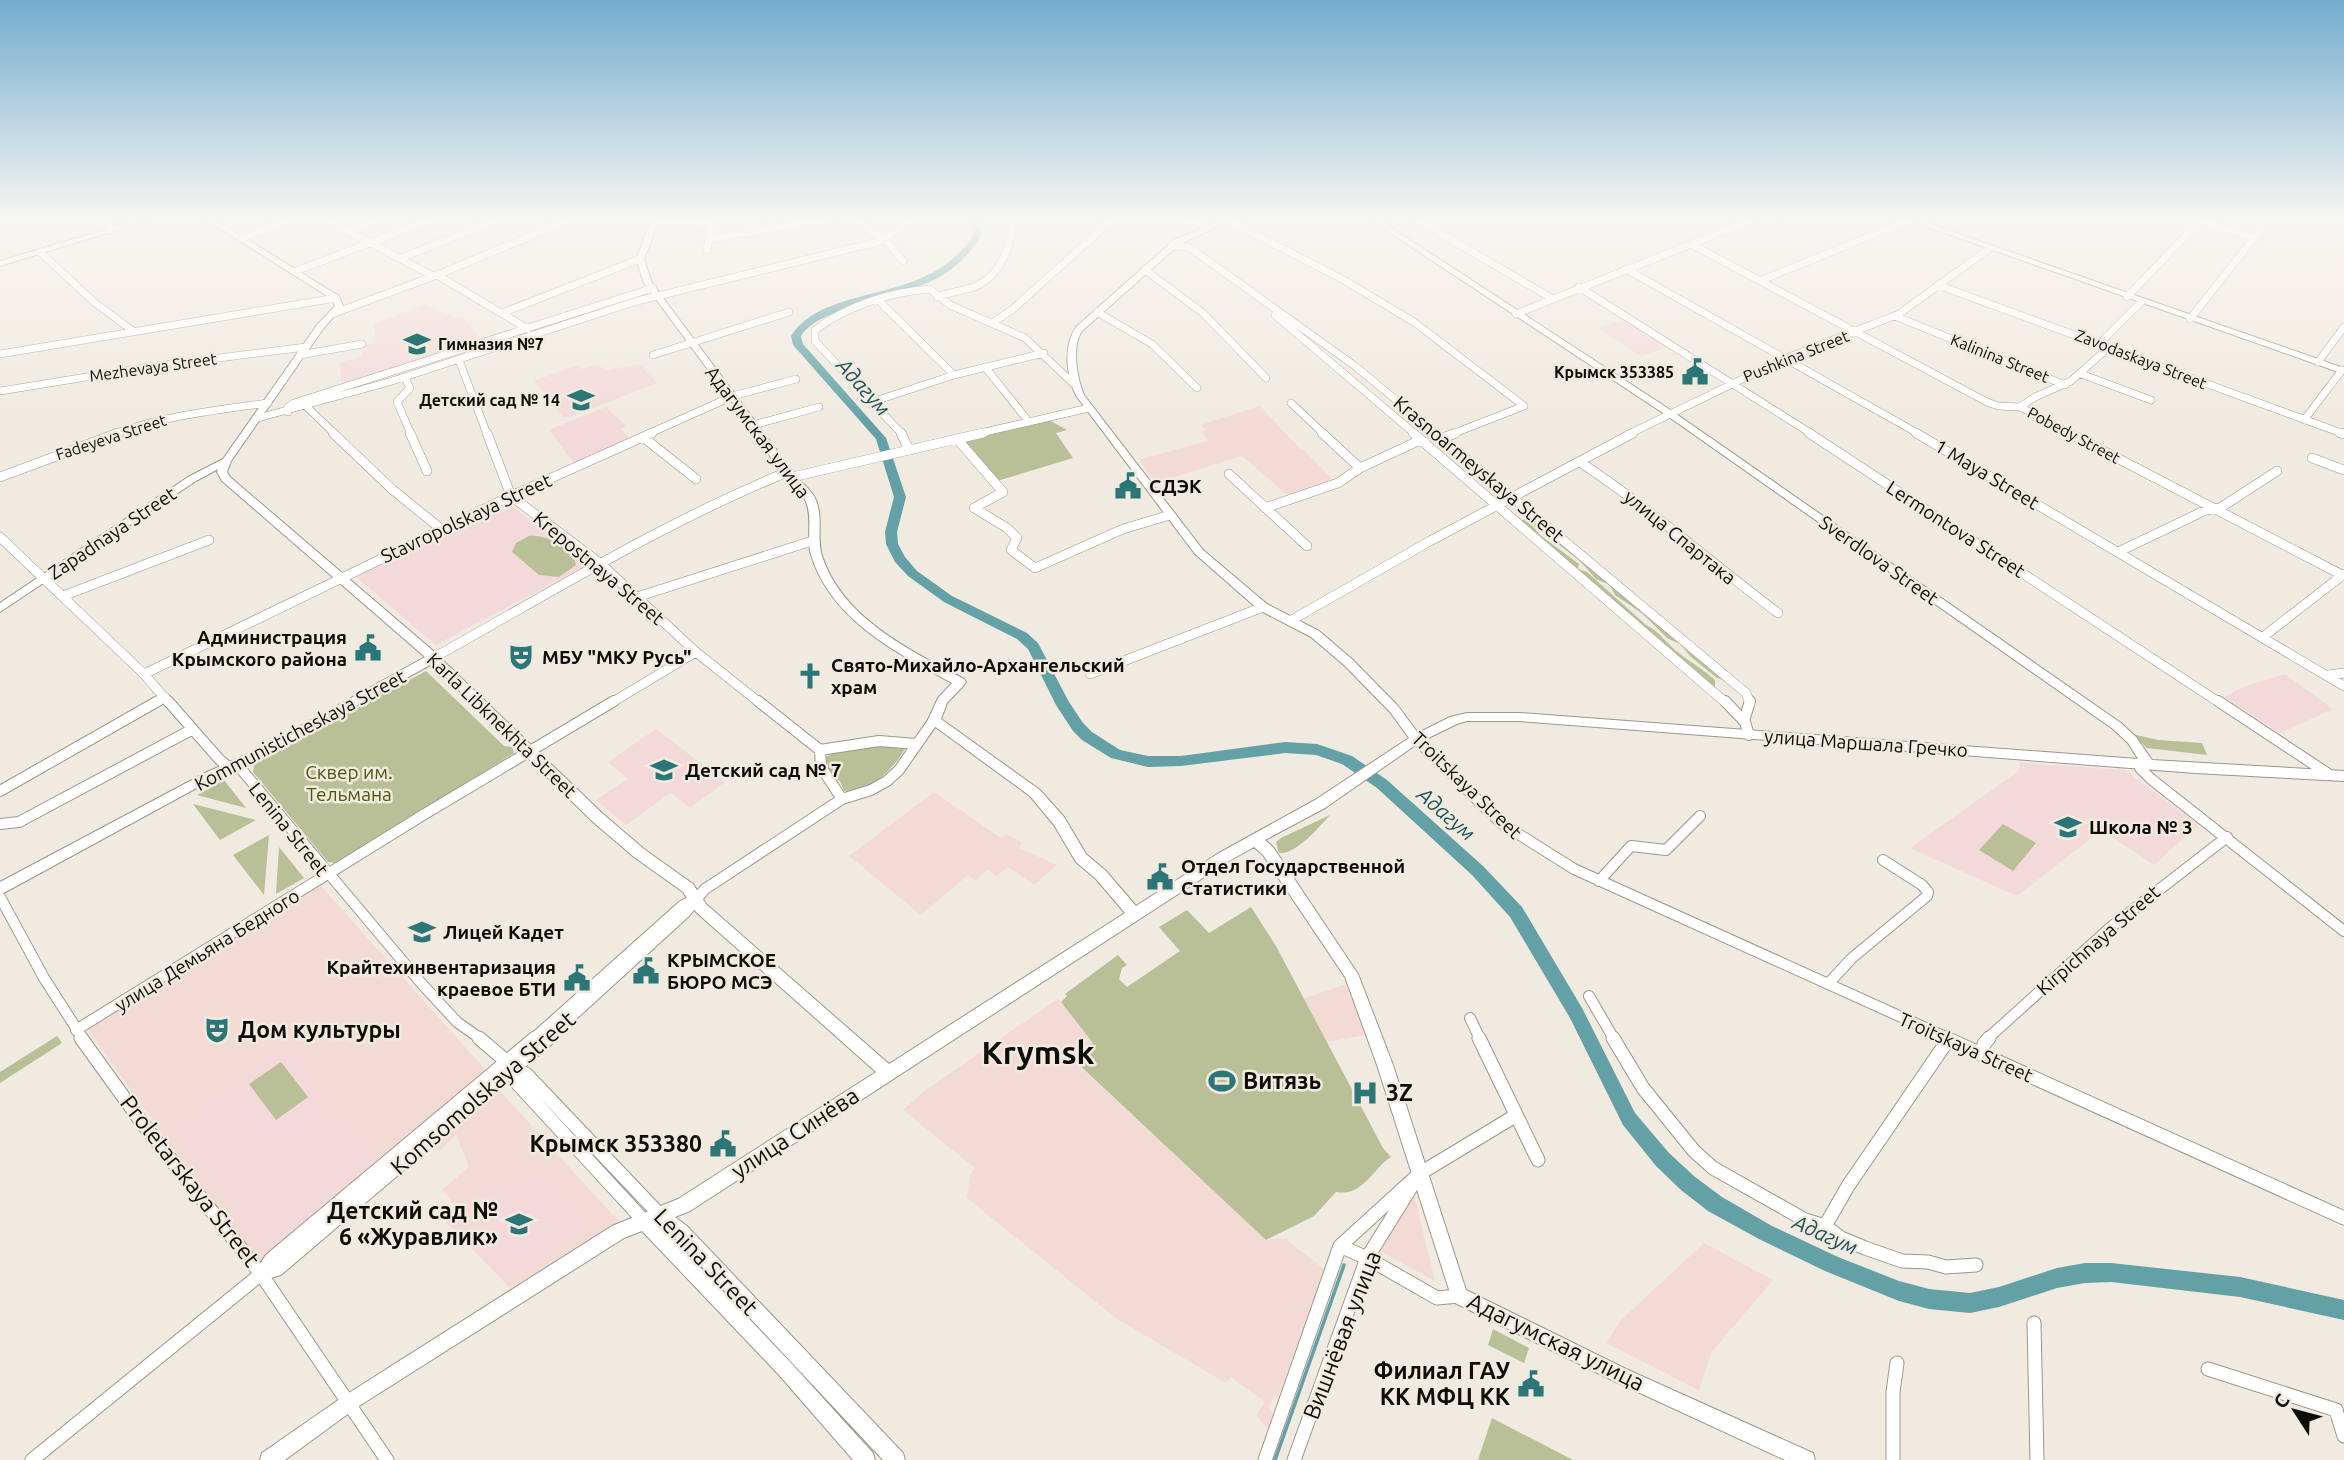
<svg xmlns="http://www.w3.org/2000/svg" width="2344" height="1460" viewBox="0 0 2344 1460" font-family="Ubuntu,sans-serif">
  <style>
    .commercial { fill: #f4dad5 }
    .education { fill: #f4d9da }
    .green { fill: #b9bf97 }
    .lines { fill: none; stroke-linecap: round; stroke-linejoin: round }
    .stream { stroke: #63a1a6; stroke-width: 3.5 }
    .river { fill: #63a1a6; fill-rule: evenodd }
    .minor-far3-casing { stroke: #9c968d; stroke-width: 8 }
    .minor-far2-casing { stroke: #9c968d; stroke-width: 10 }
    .minor-far1-casing { stroke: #9c968d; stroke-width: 12 }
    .minor-casing { stroke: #9c968d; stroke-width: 15 }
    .major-casing { stroke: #9c968d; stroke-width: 2 }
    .minor-far3 { stroke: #fff; stroke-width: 7 }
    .minor-far2 { stroke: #fff; stroke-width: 9 }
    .minor-far1 { stroke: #fff; stroke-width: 10 }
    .minor { stroke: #fff; stroke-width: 13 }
    .major { fill: #fff; fill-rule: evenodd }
    .labels { text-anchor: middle; stroke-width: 5; stroke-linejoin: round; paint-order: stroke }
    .far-poi-label { font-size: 16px; font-weight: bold; fill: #0f0d0a; stroke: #f0eae0; text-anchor: end }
    .far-street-label { font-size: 16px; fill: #0f0d0a; stroke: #f0eae0 }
    .street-label { font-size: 19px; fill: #0f0d0a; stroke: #f0eae0 }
    .poi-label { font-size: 19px; font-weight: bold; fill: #0f0d0a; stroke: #f0eae0; text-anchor: start }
    .park-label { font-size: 19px; fill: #505607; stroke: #f0eae0 }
    .water-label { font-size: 21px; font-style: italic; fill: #1d5358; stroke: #f0eae0 }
    .near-poi-label { font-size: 23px; font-weight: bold; fill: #0f0d0a; stroke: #f0eae0; text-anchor: start }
    .near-street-label { font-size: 23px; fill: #0f0d0a; stroke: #f0eae0 }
    .near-district-label { font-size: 32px; font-weight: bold; fill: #0f0d0a; stroke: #f0eae0 }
  </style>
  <rect width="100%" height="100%" fill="#f0eae0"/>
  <path class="commercial" d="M1260,406L1301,450H1304L1334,481L1290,497L1242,456L1155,483L1140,462L1141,459L1208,441L1202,432L1206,430L1201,425Z
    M934,792L1001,838L1006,834L1022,842L1019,848L1057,865L1034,885L1008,867L997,876L987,870L975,881L968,875L921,915L849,856Z
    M321,886L490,1075L259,1269L88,1030Z
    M1346,984L1366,1035L1326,1042L1303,999Z
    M1058,999L1094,1043L1074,1061L1266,1240L1284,1238L1324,1269L1278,1398L1274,1396L1269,1407L1273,1414L1269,1430L1256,1415L1265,1402L1231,1377L1226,1383L1117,1319L967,1198L970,1175L975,1168L903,1110L923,1092Z
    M500,1091L621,1224L510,1288L446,1222L459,1210L442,1190L469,1167L456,1135L439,1151L432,1148Z
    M1414,1195L1435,1281L1378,1250Z
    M1704,1243L1773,1280L1711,1353L1699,1390L1606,1343L1621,1320Z"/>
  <path class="education" d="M425,304L456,318L463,316L480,339L342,383L339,363L362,356L363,345L376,343L374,324Z
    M1625,319L1668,347L1641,356L1597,328Z
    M598,364L605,371L639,364L657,383L572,416L563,417L534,381L577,365L581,369Z
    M606,407L626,426L621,429L629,438L574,463L549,430Z
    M513,507L587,565L436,645L355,576L492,509L499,513Z
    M2285,674L2333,709L2280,733L2225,697L2245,686Z
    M656,729L725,782L690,808L671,793L626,825L596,800L628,779L608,762Z
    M2020,763L2125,770L2198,825L2154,865L2102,830L2017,896L1910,848L2019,771Z
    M288,1043L319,1082L314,1086L322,1101L339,1122L345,1118L377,1161L264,1254L175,1130L198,1115L193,1109Z
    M543,1168L591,1226L506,1283L446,1222L488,1185L509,1181L516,1189Z"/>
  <path class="green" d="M1049,420L1067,430L1056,433L1073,458L997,481L962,442Z
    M1529,517L1727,681L1717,678L1691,657L1680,644L1667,638L1643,614L1615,595L1610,585L1596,579L1580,561L1535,526Z
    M1527,519L1540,535L1579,564L1578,569L1587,572L1646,625C1660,632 1667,644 1680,654C1692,663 1704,670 1715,680V687L1519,521Z
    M529,536C545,534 574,548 576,565L559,577L539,575L512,552L516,543Z
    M426,671L504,746L512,747L514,753L336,863L328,862L253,772L254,764Z
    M2132,734L2158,740L2202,743L2207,755L2147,748Z
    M867,742L906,747C893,770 873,790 844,791L840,781C830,776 827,768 826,757L839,750Z
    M224,780L246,808L197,795Z
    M193,804L256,820L220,840Z
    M1330,815C1319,827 1296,855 1279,853L1276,842L1281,838Z
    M2003,824L2036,843L2013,871L1979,850Z
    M269,835L264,895L233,855Z
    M279,847L304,878L276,894Z
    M1251,907L1276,946L1383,1148L1391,1157C1373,1168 1363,1197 1336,1192L1314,1216L1266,1240L1074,1060L1093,1043L1061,1002L1067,996L1065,994L1118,955L1127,965L1122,968L1119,979L1127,987L1180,951L1159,927L1187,910L1209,933Z
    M57,1036L62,1043L0,1083V1072Z
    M281,1062L308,1097L276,1120L249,1084Z
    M1493,1329L1529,1348L1524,1363L1488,1345Z
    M1492,1418L1573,1460H1478Z"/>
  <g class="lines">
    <path class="stream" d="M1275,1460L1344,1265"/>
    <path class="river" d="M969,219H977L982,234C948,291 901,289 845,309C829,315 814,320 803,333L801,336L803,344L886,438L906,497L897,532L898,544L905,557L917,571L952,596L1027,633L1038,643L1069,702L1083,723L1092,732L1120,750L1148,756H1181L1285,742L1317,744L1352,756L1387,780L1483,866L1522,907L1582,1008L1635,1113L1669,1153L1695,1177L1722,1197L1772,1226L1838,1257L1899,1281L1929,1289L1970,1293L1999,1287L2057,1268L2085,1263H2111L2240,1277L2344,1300V1320L2240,1297L2111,1282L2085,1283L2057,1288L1999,1307L1970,1313L1929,1309L1899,1301L1825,1271L1759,1239L1708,1211L1681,1190L1656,1166L1623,1125L1570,1018L1510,917L1472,875L1377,788L1342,764L1316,755L1285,753L1181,766L1148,767L1111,758L1082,740L1073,731L1056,705L1028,649L1017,639L944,602L908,576L895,562L886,544L885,532L894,497L876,439L793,345L791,336C828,280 928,308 974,234Z"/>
    <g class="minor-far3-casing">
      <path id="minor-far3" d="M108,219L111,231
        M325,219L431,275H437L528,329
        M854,219L888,243L903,261
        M1181,219L1210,227
        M1416,219L1551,298
        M1227,220L1342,279L1414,322L1524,406
        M653,221L712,225L707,250
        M2200,221L2254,238
        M773,230L771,221L775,219
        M349,232L381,219
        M241,238L293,219
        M709,239L832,219
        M1691,244L1987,402L1998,406L2020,407L2072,434
        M1172,245L1190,248L1355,366L1437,434
        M40,252L94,302L133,331
        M401,258L500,219
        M1626,269L1919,434
        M1145,270L1203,313L1266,378
        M296,271L433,219
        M1762,280L1910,220
        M1938,285L2344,434
        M1579,287L1812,434
        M937,297C949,292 962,291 974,287C1000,277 1013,244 1012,219
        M2127,297L2202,219
        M878,300L954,375
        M1097,312L1152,344L1197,388
        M502,313L640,259
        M332,314L437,275L572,219
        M1516,314L1754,219
        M1275,315L1415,434
        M1895,316L2065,385
        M2190,319L2269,219
        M994,322L1013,309L1113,219
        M2100,343L2141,302
        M0,354L336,298
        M300,355L362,344
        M653,355L789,312
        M459,360L487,434
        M2318,362L2344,327
        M985,367L1029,422
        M2081,374L2151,400
        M405,378L410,388L397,402L411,434
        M0,391L148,367L306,347
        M872,402L954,375L1044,353
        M1291,403L1324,434
        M307,407L335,434
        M2020,407L2035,397L2071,381L2108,348
        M288,412V407L294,403L653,288
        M258,418L389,382L637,301L882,241L912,219
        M2304,420L2342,370
        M753,425L819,407
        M114,434C163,416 216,410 268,403
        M648,434L733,396L796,379
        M902,434L815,341V330C847,306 890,292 930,289L950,305L1025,338L1076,386
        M976,434L1089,408
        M1452,434L1524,406
        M1629,434L1784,359L1899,314L1990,248"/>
    </g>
    <g class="minor-far2-casing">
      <path id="minor-far2" d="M333,433L393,490L441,529
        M410,433L427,471
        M487,433L511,496L601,564L696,652L760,703
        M901,433L909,450
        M1322,433L1360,468L1416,442H1425
        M1413,433L1726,703
        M1435,433L1746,693L1750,703
        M1809,433L2220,703
        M1916,433L2344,686
        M2069,433L2344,576
        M2340,433L2344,434
        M643,437L696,479
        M957,439L1003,492L974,508L1007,528L1017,538L1011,550L1035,568L1123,529L1170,515
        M1440,439L1456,433
        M2312,458L2344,470
        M1580,462C1649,508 1712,563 1778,613
        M1229,474L1307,546
        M0,477L118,433
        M792,477L983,433
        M1265,508L1338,483L1360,468
        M0,537L144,674L169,703
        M2118,552L2206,510L2220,508L2277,471
        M63,596L209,540
        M637,597L812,541
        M1290,621L1430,541L1633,433
        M2263,637L2344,574
        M433,658C548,594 663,523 785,473
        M144,674L511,496L652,433
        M1090,674L1263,607
        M2328,675L2344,673
        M155,703L165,697
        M611,703L696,652"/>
    </g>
    <g class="minor-far1-casing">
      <path id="minor-far1" d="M168,701L219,759L226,765L241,769L421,983L457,1022L481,1039
        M758,701L820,750L821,767L842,799
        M1725,701L1745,722L1749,735
        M2218,701L2330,775
        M1744,721L1750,701
        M1416,739L1501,823L1574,869L1950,1039
        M820,750L879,741L916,744
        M2148,764L2140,768L2151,779L2344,931
        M0,791L158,701
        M0,824L19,822L193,729
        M1599,881L1631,846L1666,850L1700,816
        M0,897L44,978L83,1039
        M1828,984L1852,958L1927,896L1928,892L1922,885L1883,860
        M1589,996L1614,1039
        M1470,1018L1480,1039
        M76,1030L423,815L614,701
        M533,1039L682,906L693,900
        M547,1039L685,913L705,889L842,799L871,790L887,781L899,770L934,720
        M1987,1039L2111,927L2227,837"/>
    </g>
    <g class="minor-casing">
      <path id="minor" d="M81,1038L143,1124L261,1274L387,1460
        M479,1038L506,1061L517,1083L645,1222
        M1479,1038L1538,1160
        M1613,1038L1643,1088L1694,1151L1713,1168L1805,1220L1825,1226L1841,1238L1865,1248L1902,1261L1928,1262L1946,1267L1976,1265
        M1946,1038L2344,1218
        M1982,1055L1984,1044L1989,1038
        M514,1070L526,1074L661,1216
        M1825,1226L1848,1186L1948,1040
        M1340,1246L1367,1258L1437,1298L1459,1296
        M261,1274L278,1269L549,1038
        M2034,1323L2037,1460
        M2208,1369L2336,1410L2344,1436
        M32,1460L261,1274L271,1259L535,1038
        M1265,1460L1340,1246L1419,1174L1515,1116
        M1294,1460L1367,1258L1413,1184
        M1893,1460V1392L1897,1363"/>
    </g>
    <g class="major-casing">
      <path id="major" d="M141,219H153L0,266V261Z
        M205,219H214L339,296L343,306L323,329L231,461L227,472L230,477L431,649L603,814L644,849L693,884L706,904L889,1064L1125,913L1096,879L1076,862L1054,825L1030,796L930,723L928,720L938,698L952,683C897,653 831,620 811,555C806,538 813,519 806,502C802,489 789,484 781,474C775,467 771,458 767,450L644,283L636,259L652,219H660L644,259L652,283L775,448C780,455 783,465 789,471C797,480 809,486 815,498C824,516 816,537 822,556C843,619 910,650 964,679L966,682L964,685L947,703L941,719L1040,790L1064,817L1086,854L1106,871L1136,906L1219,853L1315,800L1409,738L1390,712L1345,666L1311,637L1259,610L1195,554L1077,397C1066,377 1063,346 1076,327L1174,240L1224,219H1235L1180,244L1082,331C1071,347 1077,377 1084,395L1203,550L1267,604L1319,631L1353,660L1398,706L1418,733L1450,717L1467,713H1519L2138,759L2128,743L2113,729L1666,415L1369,219H1378L1672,411L2121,723L2136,737L2152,760L2344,771V781L2195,773L1519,721H1467L1457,724L1420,742L1325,808L1265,840L1273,847L1358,974L1393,1065L1466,1290L1626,1369L1813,1453L1815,1460H1785L1614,1381L1453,1302L1377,1065L1345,977L1263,855L1254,847L1229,861L690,1211L675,1217L687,1226L903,1453L905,1460H883L675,1238L661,1226L792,1364L873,1453L875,1460H853L780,1376L642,1231L624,1238L356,1408L285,1460H260L262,1453L344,1396L612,1226L678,1199L876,1072L696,912L683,892L634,857L593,822L432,664L265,756L215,778L0,895V882L207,772L257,750L425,657L222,481L217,472L218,469L196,481L0,612V603L188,477L223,459L317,325L335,306L332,299Z
        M1905,219H1916L2344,368V374Z"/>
    </g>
    <use href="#minor-far3" class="minor-far3"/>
    <use href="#minor-far2" class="minor-far2"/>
    <use href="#minor-far1" class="minor-far1"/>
    <use href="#minor" class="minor"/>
    <use href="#major" class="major"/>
  </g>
  <linearGradient id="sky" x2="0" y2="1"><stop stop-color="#73acce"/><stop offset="0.52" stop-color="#f8f6f1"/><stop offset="1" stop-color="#f8f6f1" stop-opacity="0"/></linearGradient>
  <rect width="2344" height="423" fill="url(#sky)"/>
  <defs>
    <g id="school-bare" transform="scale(2.1)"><path d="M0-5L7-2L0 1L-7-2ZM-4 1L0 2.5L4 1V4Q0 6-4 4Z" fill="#2c7677" stroke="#f0eae0" stroke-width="2.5" paint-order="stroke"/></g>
    <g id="civic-bare" transform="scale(2.1)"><path d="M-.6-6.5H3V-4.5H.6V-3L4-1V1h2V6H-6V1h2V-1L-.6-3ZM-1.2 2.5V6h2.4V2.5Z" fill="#2c7677" stroke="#f0eae0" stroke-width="2.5" paint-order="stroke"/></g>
    <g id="theatre-bare" transform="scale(2.1)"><path d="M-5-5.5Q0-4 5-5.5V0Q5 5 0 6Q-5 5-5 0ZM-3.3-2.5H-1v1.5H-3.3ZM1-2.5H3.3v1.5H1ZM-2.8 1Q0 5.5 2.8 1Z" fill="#2c7677" stroke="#f0eae0" stroke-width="2.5" paint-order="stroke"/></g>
    <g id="church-bare" transform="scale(2.1)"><path d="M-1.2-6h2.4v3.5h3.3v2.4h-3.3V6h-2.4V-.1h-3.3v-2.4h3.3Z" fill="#2c7677" stroke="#f0eae0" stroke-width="2.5" paint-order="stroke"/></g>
    <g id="university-bare" transform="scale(2.1)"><path d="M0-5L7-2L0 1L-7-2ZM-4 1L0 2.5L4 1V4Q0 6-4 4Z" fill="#2c7677" stroke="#f0eae0" stroke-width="2.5" paint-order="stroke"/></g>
    <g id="stadium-bare" transform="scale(2.1)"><path d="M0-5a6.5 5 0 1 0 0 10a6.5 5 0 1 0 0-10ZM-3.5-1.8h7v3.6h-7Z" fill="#2c7677" stroke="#f0eae0" stroke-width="2.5" paint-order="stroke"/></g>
    <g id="hospital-bare" transform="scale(2.1)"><path d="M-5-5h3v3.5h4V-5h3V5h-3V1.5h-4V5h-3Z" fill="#2c7677" stroke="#f0eae0" stroke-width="2.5" paint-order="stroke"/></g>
  </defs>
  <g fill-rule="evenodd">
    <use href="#school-bare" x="417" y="344"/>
    <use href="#civic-bare" x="1695" y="372"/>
    <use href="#school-bare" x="581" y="400"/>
    <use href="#civic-bare" x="1128" y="486"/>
    <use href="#civic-bare" x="368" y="648"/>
    <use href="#theatre-bare" x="521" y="657"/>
    <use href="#church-bare" x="810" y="676"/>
    <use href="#school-bare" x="664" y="770"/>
    <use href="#school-bare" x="2068" y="827"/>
    <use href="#civic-bare" x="1160" y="877"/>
    <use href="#university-bare" x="422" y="932"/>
    <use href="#civic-bare" x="646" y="971"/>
    <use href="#civic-bare" x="577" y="978"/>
    <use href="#theatre-bare" x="217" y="1030"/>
    <use href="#stadium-bare" x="1222" y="1081"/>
    <use href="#hospital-bare" x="1365" y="1093"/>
    <use href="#civic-bare" x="723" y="1144"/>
    <use href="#school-bare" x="519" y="1224"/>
    <use href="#civic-bare" x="1531" y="1384"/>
  </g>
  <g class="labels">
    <g class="far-poi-label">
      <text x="438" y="350" text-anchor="start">Гимназия №7</text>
      <text x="1674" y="378">Крымск 353385</text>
      <text x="560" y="406">Детский сад № 14</text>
    </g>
    <g class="far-street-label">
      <text transform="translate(1796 356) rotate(-22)" y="6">Pushkina Street</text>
      <text transform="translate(2000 358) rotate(22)" y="6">Kalinina Street</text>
      <text transform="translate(2141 359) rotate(21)" y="6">Zavodaskaya Street</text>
      <text transform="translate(153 367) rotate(-8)" y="6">Mezhevaya Street</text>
      <text transform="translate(2074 435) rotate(28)" y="6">Pobedy Street</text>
      <text transform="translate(111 437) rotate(-18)" y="6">Fadeyeva Street</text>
    </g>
    <g class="street-label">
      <text transform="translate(758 432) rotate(53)" y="7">Адагумская улица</text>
      <text transform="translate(1479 469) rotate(40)" y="7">Krasnoarmeyskaya Street</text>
      <text transform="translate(1987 474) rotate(31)" y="7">1 Maya Street</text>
      <text transform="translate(466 518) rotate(-25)" y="7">Stavropolskaya Street</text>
      <text transform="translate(1956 529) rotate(33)" y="7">Lermontova Street</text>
      <text transform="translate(112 533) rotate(-34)" y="7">Zapadnaya Street</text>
      <text transform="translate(1680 537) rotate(39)" y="7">улица Спартака</text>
      <text transform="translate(1879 560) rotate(35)" y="7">Sverdlova Street</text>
      <text transform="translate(599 568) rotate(40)" y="7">Krepostnaya Street</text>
      <text transform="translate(502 725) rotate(44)" y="7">Karla Libknekhta Street</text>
      <text transform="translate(300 730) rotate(-28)" y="7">Kommunisticheskaya Street</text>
      <text transform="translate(1866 743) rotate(4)" y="7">улица Маршала Гречко</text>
      <text transform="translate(1467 785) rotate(44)" y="7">Troitskaya Street</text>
      <text transform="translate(289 829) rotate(51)" y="7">Lenina Street</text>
      <text transform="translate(2098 940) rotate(-41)" y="7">Kirpichnaya Street</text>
      <text transform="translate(207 950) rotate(-32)" y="7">улица Демьяна Бедного</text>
      <text transform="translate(1966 1047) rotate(24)" y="7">Troitskaya Street</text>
    </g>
    <g class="poi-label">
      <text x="1149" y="493">СДЭК</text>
      <text x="347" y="644" text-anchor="end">Администрация<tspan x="347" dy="22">Крымского района</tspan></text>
      <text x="542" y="664">МБУ "МКУ Русь"</text>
      <text x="831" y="672">Свято-Михайло-Архангельский<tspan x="831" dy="22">храм</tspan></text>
      <text x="685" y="777">Детский сад № 7</text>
      <text x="2089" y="834">Школа № 3</text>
      <text x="1181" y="873">Отдел Государственной<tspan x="1181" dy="22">Статистики</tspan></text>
      <text x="443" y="939">Лицей Кадет</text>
      <text x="667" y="967">КРЫМСКОЕ<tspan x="667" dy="22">БЮРО МСЭ</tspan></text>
      <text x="556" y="974" text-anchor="end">Крайтехинвентаризация<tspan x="556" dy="22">краевое БТИ</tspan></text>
    </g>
    <g class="park-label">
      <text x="349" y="779">Сквер им.<tspan x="349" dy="22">Тельмана</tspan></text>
    </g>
    <g class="water-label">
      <text transform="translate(863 387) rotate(48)" y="7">Адагум</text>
      <text transform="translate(1446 814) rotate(41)" y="7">Адагум</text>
      <text transform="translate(1825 1235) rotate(24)" y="7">Адагум</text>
    </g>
    <g class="near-poi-label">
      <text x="238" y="1038">Дом культуры</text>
      <text x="1243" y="1089">Витязь</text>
      <text x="1386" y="1101">3Z</text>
      <text x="702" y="1152" text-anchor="end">Крымск 353380</text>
      <text x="498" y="1219" text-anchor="end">Детский сад №<tspan x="498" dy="26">6 «Журавлик»</tspan></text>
      <text x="1510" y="1379" text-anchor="end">Филиал ГАУ<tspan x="1510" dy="26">КК МФЦ КК</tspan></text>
    </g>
    <g class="near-street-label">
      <text transform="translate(483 1093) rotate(-41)" y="8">Komsomolskaya Street</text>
      <text transform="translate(795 1133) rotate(-33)" y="8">улица Синёва</text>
      <text transform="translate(190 1181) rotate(52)" y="8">Proletarskaya Street</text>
      <text transform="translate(706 1262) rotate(46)" y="8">Lenina Street</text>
      <text transform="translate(1342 1335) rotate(-69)" y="8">Вишнёвая улица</text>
      <text transform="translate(1556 1342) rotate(26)" y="8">Адагумская улица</text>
    </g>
    <g class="near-district-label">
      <text x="1038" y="1064">Krymsk</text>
    </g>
  </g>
  <g transform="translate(2295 1411) rotate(306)" stroke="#f0eae0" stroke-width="5" paint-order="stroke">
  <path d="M0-5L12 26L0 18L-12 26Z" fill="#0f0d0a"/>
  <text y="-10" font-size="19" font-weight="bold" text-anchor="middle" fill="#0f0d0a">С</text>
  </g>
</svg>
